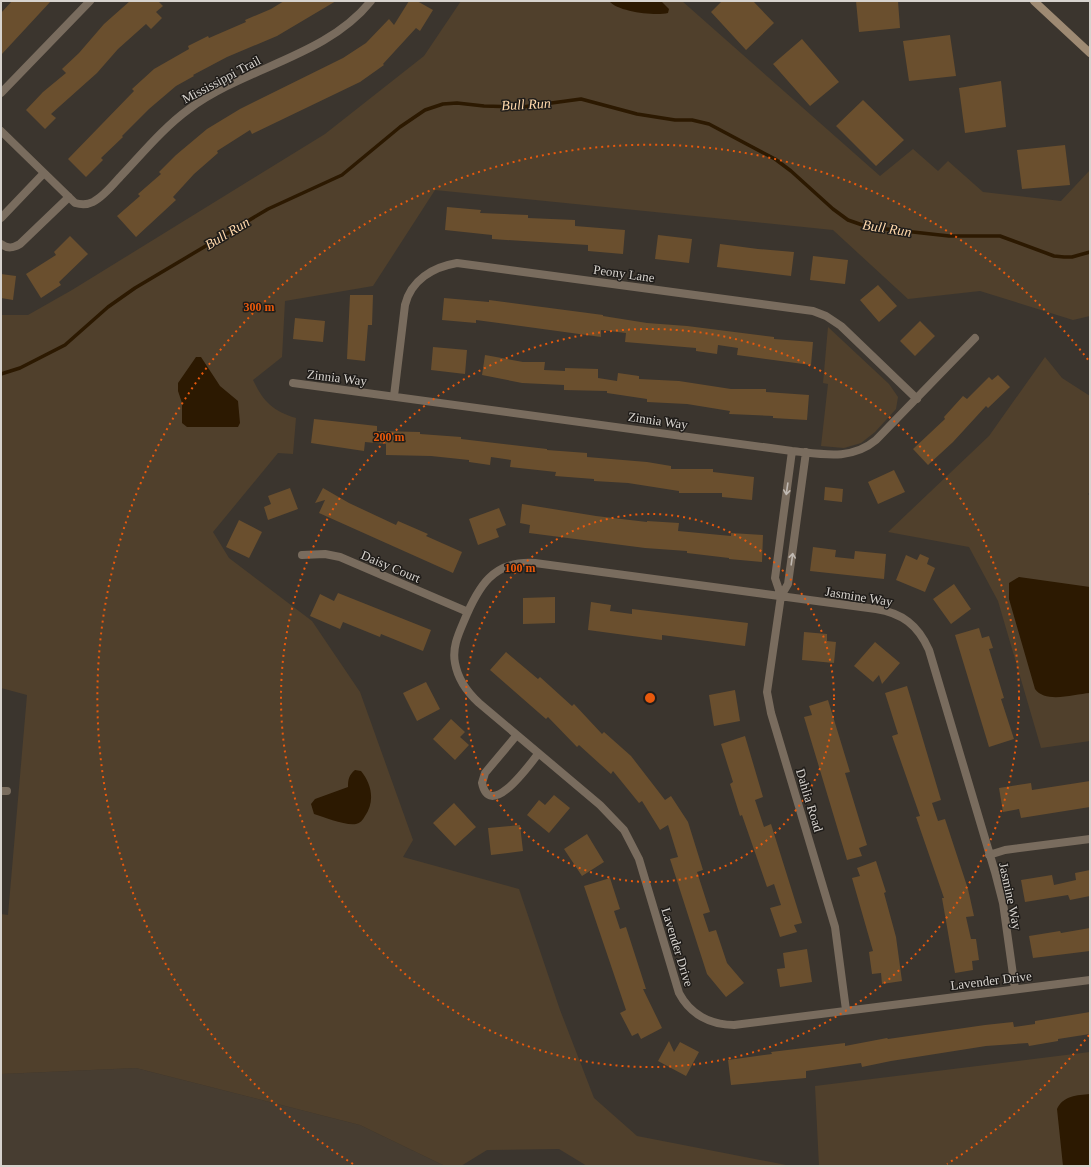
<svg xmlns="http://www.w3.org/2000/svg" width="1091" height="1167" viewBox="0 0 1091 1167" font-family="Georgia,serif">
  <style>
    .built { fill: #473d31 }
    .green { fill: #50402c }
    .water { fill: #2c1901 }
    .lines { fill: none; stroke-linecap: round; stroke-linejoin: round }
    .stream { stroke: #2c1901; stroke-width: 3.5 }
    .building { fill: #6a4f2e }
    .minor { stroke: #796c5e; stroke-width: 8 }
    .secondary { stroke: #9e8a73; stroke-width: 8 }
    .oneway { stroke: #c0b9b2 }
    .ring { fill: none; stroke: #e8590c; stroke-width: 2; stroke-dasharray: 2 4 }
    .labels { text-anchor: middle; stroke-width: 3; stroke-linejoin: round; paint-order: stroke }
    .street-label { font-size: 13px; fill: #d7d3ce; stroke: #201d1a }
    .water-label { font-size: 14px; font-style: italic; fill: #ffd8ab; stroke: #201d1a }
    .centre { fill: #e8590c; stroke: #201d1a; stroke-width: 2 }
    .ring-label { font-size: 12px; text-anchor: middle; font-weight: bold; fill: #e8590c; stroke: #201d1a; stroke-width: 3; stroke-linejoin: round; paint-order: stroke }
  </style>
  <rect width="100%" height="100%" fill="#3b352e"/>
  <path class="built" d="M136,1068L360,1125L445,1166H1V1074Z"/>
  <path class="green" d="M461,1H682L880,176L913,149L938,171L948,161L983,192L1061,201L1090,170V316L1073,320L980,291L908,299L833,230L435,190L373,286L285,301L282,357L253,380C263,401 272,411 296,418L293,454L278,453L213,532L229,558L312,621L360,692L413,840L403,857L519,889L560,1010L594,1098L637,1136L791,1166H587L559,1149L487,1150L461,1166H445L360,1125L136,1068L1,1074V914L8,915L27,695L1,688V315H28L72,290L325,134L424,56Z
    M828,327L889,384L898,397L896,409L875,432L861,443L844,448L821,446L828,384L823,383Z
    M1045,357L1062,378L1090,396V492L1088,494L1090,496V741L1041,748L998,601L969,547L888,532L989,436Z
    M1090,1052V1166H819L815,1086Z"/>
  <path class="water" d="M609,1H661L669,9L668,13C655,16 618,12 609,1Z
    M196,357H201L220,386L238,401L240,423L238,427H187L182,423V403L178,391V383Z
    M1019,577L1090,587V693C1074,694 1046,704 1035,689L1009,599V583Z
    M355,770L361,771C372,784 375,802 365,816C363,820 360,823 356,824C346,826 324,817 314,814L311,804L315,799L348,787C348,779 349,775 355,770Z
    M1090,1094V1166H1063L1057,1109C1063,1096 1077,1095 1090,1094Z"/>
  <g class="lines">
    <path class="stream" d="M1,374L20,368L65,345L108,307L135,288L268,209L342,175L400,127L425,110L443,104L457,103L484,106L522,107L581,99L637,114L675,120H692L709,124L775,159L791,171L833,209L848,220L868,227L949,236H1000L1054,256L1064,257H1072L1090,252"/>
  </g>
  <path class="building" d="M12,1H51L1,55V13Z
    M130,1H158L163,6L156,12L162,18L151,29L146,24L118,49L97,73L51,114L56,118L45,129L26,110L43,92L66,73L62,69L79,53L104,24Z
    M284,1H336L277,36L227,57L193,75L194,76L176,86L149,109L122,136L123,137L101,158L103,160L86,177L68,159L134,91L132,89L154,69L189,49L188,46L208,36L209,38L246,22L245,20L271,9Z
    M409,1H417L433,10L420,31L416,28L383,64L384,65L360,82L252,134L250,130L217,151L218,153L194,174L173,197L176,200L136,237L117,216L140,196L138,194L161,174L159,172L176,155L207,129L240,109L343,58L366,43L389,19L394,25Z
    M722,1H753L774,23L746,50L711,12Z
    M856,1H898L900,28L859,32Z
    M950,35L956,76L909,81L903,41Z
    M802,39L839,82L810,106L773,64Z
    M1001,81L1006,127L965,133L959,88Z
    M863,100L904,140L876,166L836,126Z
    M1065,145L1070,185L1022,189L1017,150Z
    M447,207L481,210L480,213L528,215V218L575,220V226L625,230L623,254L588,251V245L492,239V235L445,230Z
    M658,235L692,239L689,263L655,259Z
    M70,236L88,254L59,282L61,285L41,298L26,274L56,255L54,252Z
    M720,244L758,249L794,252L791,276L717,267Z
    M813,256L848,260L845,284L810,280Z
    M1,274L16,276L13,300L1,298Z
    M878,285L897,306L879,322L860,300Z
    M350,295H373L372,325H368L365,361L347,359Z
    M444,298L489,302V300L603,315V316L647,323L687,326L774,337V339L813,342L811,365L737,355L738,348L718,345L717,354L696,351V348L625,342L626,333L601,330V337L476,320V323L442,320Z
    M295,318L325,321L323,342L293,339Z
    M920,321L935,336L915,356L900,341Z
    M433,347L467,350L465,374L431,370Z
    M485,355L523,362H545L544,370L565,371V368L598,369V378L617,381L618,373L639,376V379L679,381L731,389H766V392L809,395L807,420L773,418V416L729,414L730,411L687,404L647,402V399L607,393V391L564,390V385L522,383L482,375Z
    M998,375L1010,387L988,408L986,406L953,442L928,465L913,449L945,419L944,417L963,396L967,399L989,377L992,380Z
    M314,419L377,426V431L420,432V434L461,437V439L547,449V450L587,453V457L647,462L671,466V469H713V472L754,477L752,500L722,497V493H679V491L628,483L594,481V479L555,476L556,472L510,467L511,460L491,457L490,465L469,462V460L431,456L386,455V444L365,442L364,451L311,443Z
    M894,470L905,492L878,504L868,482Z
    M825,487L843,489L842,502L824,500Z
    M290,488L298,509L268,520L264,507L271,504L268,496Z
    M323,488L349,503L396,525L398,521L428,534L426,536L462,552L453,573L319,513L325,500L315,503Z
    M522,504L596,516L647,522V521L679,523L678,531L731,536V533L763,535L762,562L729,559V558L687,553V551L645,548L529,533L530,525L520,523Z
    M499,508L506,525L496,529L499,537L478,545L469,519Z
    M239,520L262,532L249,558L226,547Z
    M813,547L836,550L835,557L854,559L855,551L886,554L884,579L810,571Z
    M920,554L929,558L927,564L935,568L925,592L896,580L906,555L917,560Z
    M954,584L971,609L951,624L933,599Z
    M338,593L431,630L423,651L381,634L380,637L343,622L340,629L310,616L320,594L334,601Z
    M555,597V623L523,624V598Z
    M591,602L611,605L610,611L632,614V609L748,623L745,646L662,635V640L588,630Z
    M979,628L982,638L989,636L993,648L989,649L1004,698L1001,699L1014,739L989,747L955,635Z
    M804,632L827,634V641L836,642L834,663L802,660Z
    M875,642L900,663L882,684L879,675L873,682L854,666Z
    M506,652L538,679L540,677L572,706L574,704L602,734L604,732L631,756L665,800L671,796L688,822L703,870L697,872L710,912L703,914L709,932L716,930L727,963L744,983L726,997L707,974L670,859L678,857L668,825L660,830L642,801L639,803L613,771L611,774L579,745L577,747L548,717L546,719L490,670Z
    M426,682L440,709L417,721L403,693Z
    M907,686L941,800L932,803L938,821L945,819L968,889L974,916L966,917L971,939H976L979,960L972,961L973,970L955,973L942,898H944L916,817L920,816L892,736L898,734L885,693Z
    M735,690L740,721L714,726L709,695Z
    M828,700L850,772L845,773L867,845L859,848L862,856L847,860L804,717L812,715L809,706Z
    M451,719L465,732L460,737L469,745L455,760L433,739Z
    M745,736L763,797L755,800L764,827L771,824L802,923L794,925L797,932L780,937L770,908L781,905L774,884L767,887L742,815L740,816L730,784L733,782L721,744Z
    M1090,781V807L1021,818L1019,809L1003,812L999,788L1031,783L1032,790Z
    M554,795L570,808L549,833L527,815L539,800L545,805Z
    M454,803L476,827L455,846L433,823Z
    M520,825L523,851L491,855L488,828Z
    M587,834L604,862L582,876L564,849Z
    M876,861L886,892L884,893L896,937L902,981L882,984L881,973L872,974L869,952L873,951L852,878L860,876L857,868Z
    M1090,870V896L1070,900L1068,895L1025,902L1021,880L1052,875L1054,885L1076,880L1075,873Z
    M610,878L620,909L614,911L620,929L626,927L646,989H643L662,1028L641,1039L638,1033L632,1036L620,1013L626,1010L584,886Z
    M1090,928V951L1033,958L1029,936L1060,931L1061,933Z
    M807,949L812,982L780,987L777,969L785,968L783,953Z
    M1090,1012V1034L1058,1039V1041L1029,1046L1028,1043L986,1046L891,1061L862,1067L861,1063L806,1071V1078L731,1085L728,1060L772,1054L771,1052L845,1043V1046L887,1038L888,1039L985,1025L1013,1022L1014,1027L1035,1024V1021Z
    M669,1041L674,1052L680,1042L699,1052L686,1076L658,1061Z"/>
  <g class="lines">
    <path class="minor" d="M1,93L90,1
      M1,131L75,203C82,205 87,205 93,202C103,197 112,186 120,177C142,154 163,128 189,109C245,67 326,57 371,1
      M1,218L44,173
      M1,244C8,249 13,248 20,244L69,197
      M293,383L792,451C822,454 851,461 876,440L975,338
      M394,396L405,305C411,280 433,267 457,263L813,311L826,316L841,326L917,399
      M806,452L788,584L781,596L767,692L771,713L835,927L846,1010
      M302,555L325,554L340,557L468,612
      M781,596L775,578L792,451
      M516,736L485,773L482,783C490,821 530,764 538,754
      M1,791H7
      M989,855L1005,850L1090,839
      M1015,989L1003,903L995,872L929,650C918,625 902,613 876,609L535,563C493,560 478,587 464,621C458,635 452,648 455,663C458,680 467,692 479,703L600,805L624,830L639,859L679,993C690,1014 710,1025 734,1025L1090,980"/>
    <path class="secondary" d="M1034,1L1090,53"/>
  </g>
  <defs><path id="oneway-shaft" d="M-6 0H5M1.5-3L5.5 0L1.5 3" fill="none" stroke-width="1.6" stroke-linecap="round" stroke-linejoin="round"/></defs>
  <g class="oneway">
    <use href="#oneway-shaft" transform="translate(787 489) rotate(98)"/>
    <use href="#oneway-shaft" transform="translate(792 559) rotate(-82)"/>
  </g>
  <g class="ring">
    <circle cx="650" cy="698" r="184"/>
    <circle cx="650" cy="698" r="369"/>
    <path d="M1089 1035A553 553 0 0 1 947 1164M353 1164A553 553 0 1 1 1089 361"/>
  </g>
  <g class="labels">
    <g class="street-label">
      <text transform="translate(221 79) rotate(-28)" y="5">Mississippi Trail</text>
      <text transform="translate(624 273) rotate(8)" y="5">Peony Lane</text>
      <text transform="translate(337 377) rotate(7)" y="5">Zinnia Way</text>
      <text transform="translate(658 420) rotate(8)" y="5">Zinnia Way</text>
      <text transform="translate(391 566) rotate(23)" y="5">Daisy Court</text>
      <text transform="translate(859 596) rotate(9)" y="5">Jasmine Way</text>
      <text transform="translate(810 800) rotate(73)" y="5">Dahlia Road</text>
      <text transform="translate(1011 896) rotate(78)" y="5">Jasmine Way</text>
      <text transform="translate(678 947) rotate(73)" y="5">Lavender Drive</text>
      <text transform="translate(991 980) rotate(-7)" y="5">Lavender Drive</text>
    </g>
    <g class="water-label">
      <text transform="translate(526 104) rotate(-3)" y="5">Bull Run</text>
      <text transform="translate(887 228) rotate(9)" y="5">Bull Run</text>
      <text transform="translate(227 233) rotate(-31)" y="5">Bull Run</text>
    </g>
  </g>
  <circle cx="650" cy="698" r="6" class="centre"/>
  <g class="ring-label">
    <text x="259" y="311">300 m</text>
    <text x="389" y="441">200 m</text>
    <text x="520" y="572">100 m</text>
  </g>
  <rect width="1091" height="1167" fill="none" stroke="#d7d3ce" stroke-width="4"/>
</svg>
